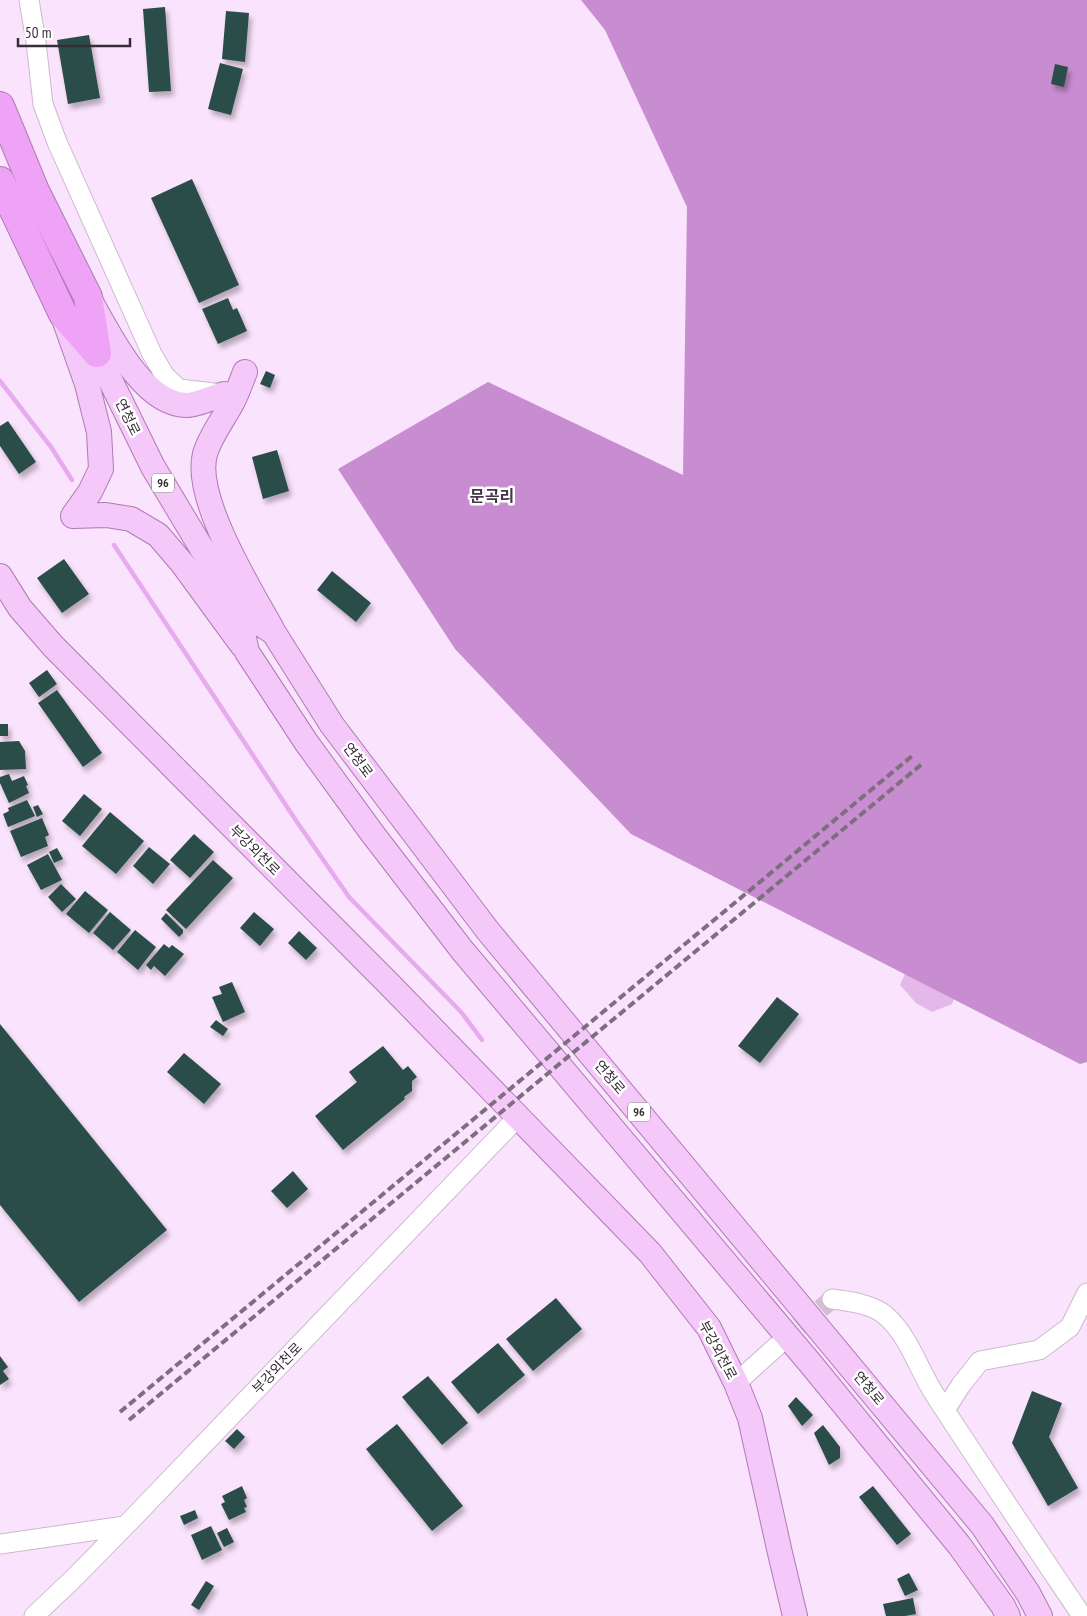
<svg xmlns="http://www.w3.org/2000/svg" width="1087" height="1616" viewBox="0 0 1087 1616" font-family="'PT Sans Narrow','Noto Sans KR',sans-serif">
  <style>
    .green { fill: #e4b9e9 }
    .forest { fill: #c88cd0 }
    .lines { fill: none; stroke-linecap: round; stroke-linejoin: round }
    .stream { stroke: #e8aaef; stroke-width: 4.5 }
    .building { fill: #2a4d49; filter: url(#shadow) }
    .minor-tunnel { stroke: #d3bfd5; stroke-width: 19; stroke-dasharray: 19 9; stroke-linecap: butt }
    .minor-casing { stroke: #ceb8d0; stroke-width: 21 }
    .major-casing { stroke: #ae7ab4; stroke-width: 26 }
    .highway-casing { stroke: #ae7ab4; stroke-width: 30 }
    .minor { stroke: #fff; stroke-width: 19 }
    .major { stroke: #f5c8fa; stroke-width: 24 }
    .highway { stroke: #eea3f7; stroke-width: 28 }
    .rail { stroke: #7d6f7e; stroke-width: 4; stroke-dasharray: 8 4; stroke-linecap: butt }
    .labels { text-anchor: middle; stroke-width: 5; stroke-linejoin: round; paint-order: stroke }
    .shield { fill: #fff; stroke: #726d73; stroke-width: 1 }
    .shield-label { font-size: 12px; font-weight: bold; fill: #362e37 }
    .street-label { font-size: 14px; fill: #362e37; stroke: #fff }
    .quarter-label { font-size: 16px; font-weight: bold; fill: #473549; stroke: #fff }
  </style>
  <defs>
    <filter id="shadow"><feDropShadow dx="3" dy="5" stdDeviation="2.5" flood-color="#0004"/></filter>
  </defs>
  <rect width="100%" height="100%" fill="#fae3fc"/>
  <path class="green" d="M909,965L963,978L952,1004L932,1012L916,1003L900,985Z"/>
  <path class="forest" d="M581,0H1087V1062L1080,1064L631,834L455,649L338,469L488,382L683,475L687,207L605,30Z"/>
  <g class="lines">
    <path class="stream" d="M0,381L51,447L72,480
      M114,545L297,822L349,897L462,1013L482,1040"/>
  </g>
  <path class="building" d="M165,7L171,91L149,92L143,9Z
    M226,11L249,13L245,62L222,59Z
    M89,35L100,98L68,104L57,40Z
    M220,63L243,69L231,115L208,109Z
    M1055,64L1068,67L1064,87L1051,84Z
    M192,179L239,285L199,303L151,198Z
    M228,298L233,310L237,308L247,331L218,344L202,309Z
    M266,371L275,375L270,388L260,384Z
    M8,421L36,462L19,474L0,446V426Z
    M277,450L289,491L263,499L252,457Z
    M64,559L89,594L62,613L37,578Z
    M332,571L371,603L356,622L317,590Z
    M47,670L57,684L39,697L29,683Z
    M57,690L102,753L83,767L38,703Z
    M0,724H8V736H0Z
    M19,741L25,751L26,769L0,770V742Z
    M9,774L12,781L24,776L28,785L26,786L29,793L9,803L0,783V777Z
    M84,794L102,809L80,836L62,821Z
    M27,800L35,816L8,827L3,814L9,811L8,808Z
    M38,805L43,814L37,817L33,807Z
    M110,812L144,841L116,874L82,846Z
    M42,818L49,835L45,837L48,846L21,857L10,831Z
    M194,834L214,852L190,878L170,860Z
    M149,847L170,864L153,884L133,866Z
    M57,848L63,859L54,863L49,852Z
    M48,854L62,880L41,890L27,865Z
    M213,860L233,878L186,929L166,910Z
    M61,884L76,899L62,912L48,897Z
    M85,891L108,910L89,933L66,914Z
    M110,912L131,930L113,950L93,933Z
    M254,912L274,929L260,946L240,928Z
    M166,913L183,930V933L179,937L161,919Z
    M135,930L156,947L138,970L117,952Z
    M299,931L317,948L306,960L288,943Z
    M164,944L169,948L172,945L184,954L165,976L154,966L151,970L146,965Z
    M232,982L245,1012L223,1022L212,997L222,994L219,987Z
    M777,997L799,1014L760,1063L738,1046Z
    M216,1020L228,1029L223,1036L210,1027Z
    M0,1024L167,1230L79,1302L0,1205Z
    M383,1046L403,1070L408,1066L417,1077L412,1081V1091L404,1097L405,1099L343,1150L315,1116L357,1082L349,1072Z
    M184,1053L221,1084L204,1104L167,1072Z
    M293,1171L308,1189L287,1208L271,1191Z
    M556,1298L582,1329L533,1371L506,1339Z
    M498,1343L525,1375L478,1414L451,1382Z
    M0,1356L8,1367L3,1371L9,1379L0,1385Z
    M428,1376L468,1423L442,1445L402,1397Z
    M1032,1391L1062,1403L1049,1437L1078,1488L1048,1506L1012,1443Z
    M796,1397L813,1415L802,1426L788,1406Z
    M397,1424L463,1506L432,1531L366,1449Z
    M823,1425L840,1447V1458L829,1465L814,1433Z
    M237,1429L245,1437L234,1449L225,1441Z
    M242,1486L247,1498L244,1500L247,1507L244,1508L246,1512L229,1520L221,1504L225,1502L222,1496Z
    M873,1486L911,1534L897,1545L859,1497Z
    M195,1510L198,1518L184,1525L180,1516Z
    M211,1526L222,1550L202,1560L191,1535Z
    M227,1528L234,1542L224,1547L217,1533Z
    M909,1573L918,1590L905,1596L897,1579Z
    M206,1581L214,1586L199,1610L191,1605Z
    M913,1598L916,1614L905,1616H886L883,1604Z"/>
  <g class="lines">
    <path class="minor-tunnel" d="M778,1345L832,1299"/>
    <g class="minor-casing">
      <path id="minor" d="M29,0L36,42L43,104L57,142L152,354L165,376L179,389L223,394
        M832,1299C848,1301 872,1304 885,1315C910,1337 918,1369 935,1395C983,1469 1033,1543 1082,1616
        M736,1383L777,1346
        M945,1410L961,1385L980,1361L1039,1350L1070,1327L1087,1293
        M0,1544L125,1526
        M34,1616L72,1580L132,1519L518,1117"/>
    </g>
    <g class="major-casing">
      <path id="major" d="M91,302C110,335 143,405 187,405C197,405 214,397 224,394
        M64,319L87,384L99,432L101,469L90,492L73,516
        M97,353L153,467L238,609L247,652L306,742L372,833L462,950L810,1363L959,1545L1003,1606L1008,1616
        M245,372C241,382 237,394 232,403C223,420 210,436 205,454C193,498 250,589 272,629
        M73,516L106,515L131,519L158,535L182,563L242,645
        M0,576L20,608L53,646L392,987L650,1253L709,1328L736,1383L750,1418L780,1553L795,1616
        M238,609L274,633L332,725L488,931L982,1525L1028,1593L1040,1616"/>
    </g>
    <g class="highway-casing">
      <path id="highway" d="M0,106L35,191L88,297L97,353
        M0,181L63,314L97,353"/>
    </g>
    <use href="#minor" class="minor"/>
    <use href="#major" class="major"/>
    <use href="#highway" class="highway"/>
    <path class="rail" d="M120,1412L912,756
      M129,1420L922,764"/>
  </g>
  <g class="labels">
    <g class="shield">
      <rect x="152" y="473.5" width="22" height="19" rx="4"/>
      <rect x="628" y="1102.5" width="22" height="19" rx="4"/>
    </g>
    <g class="shield-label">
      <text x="163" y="487">96</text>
      <text x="639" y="1116">96</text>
    </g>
    <g class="street-label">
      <text transform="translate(128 417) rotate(64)" y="5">연청로</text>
      <text transform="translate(358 760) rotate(53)" y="5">연청로</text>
      <text transform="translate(255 850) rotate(45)" y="5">부강외천로</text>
      <text transform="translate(610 1077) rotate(50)" y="5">연청로</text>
      <text transform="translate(718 1350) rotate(62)" y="5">부강외천로</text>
      <text transform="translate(277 1368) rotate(-46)" y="5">부강외천로</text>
      <text transform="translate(869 1388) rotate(50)" y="5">연청로</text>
    </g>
    <g class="quarter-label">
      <text x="492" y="502">문곡리</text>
    </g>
  </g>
  <path d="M18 38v8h112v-8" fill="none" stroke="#362e37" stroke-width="2.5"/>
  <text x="25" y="38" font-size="15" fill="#362e37" stroke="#ffffff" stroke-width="4" paint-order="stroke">50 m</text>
</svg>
